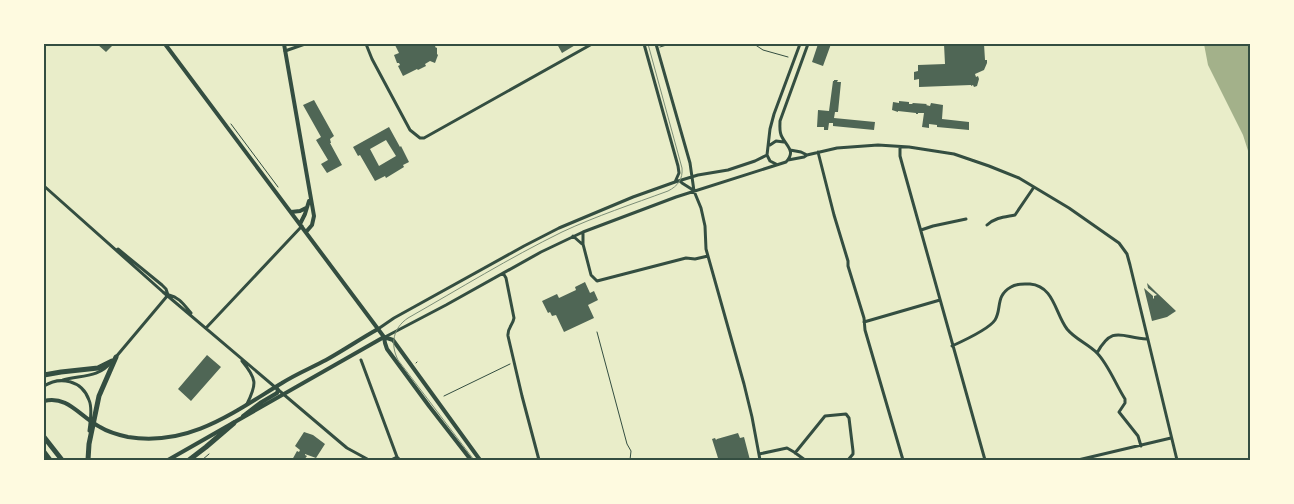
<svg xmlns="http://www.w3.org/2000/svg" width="1294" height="504" viewBox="0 0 1294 504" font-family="'PT Sans',sans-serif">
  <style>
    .water { fill: #a3b18a }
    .building { fill: #4f6655; fill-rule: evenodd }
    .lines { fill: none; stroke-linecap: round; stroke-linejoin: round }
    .path { stroke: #344e41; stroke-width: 1 }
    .minor { stroke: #344e41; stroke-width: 3 }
    .tertiary { stroke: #344e41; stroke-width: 4 }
    .trunk { stroke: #344e41; stroke-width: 5 }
    .tram { stroke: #7c8e77; stroke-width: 1 }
    .neatline { fill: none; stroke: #344e41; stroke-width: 2 }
  </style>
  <rect width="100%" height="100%" fill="#e9edc9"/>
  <path class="water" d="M1204,44H1250V157L1243,135L1208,65Z"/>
  <path class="building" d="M97,44H114L106,52Z
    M398,44H433L436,45L435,47L437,48V54L438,55L435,63L430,61L425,64L426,66L418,70L417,69L403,76L398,66L400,65L399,63H397L394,55L399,53L395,45Z
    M557,44H577L562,53Z
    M818,44H831L823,66L812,62Z
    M944,44H984L985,60H987V63L984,70L975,74L976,77L978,76L979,79L977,86L974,87L973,85L971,86V85L919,87V79L914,80V72L918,71V65L945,64Z
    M834,80H838L837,82H841L838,112H835L834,118L875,122L874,130L833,126V123H829L828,130H824V127H817L818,110L829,111L833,81H834Z
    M314,100L334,136L330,139L331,143H330L342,165L327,173L321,164L328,160L316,140L321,137L303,105Z
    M899,101L909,102V104H912L913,103L927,104L926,105L930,106L931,103L943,105L942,119L969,122V130L937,127V125L929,124V128L922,127L924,113H918V114H916V113L898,111V112L892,110L893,102L899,103Z
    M389,127L400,147L401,146L409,162L403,165L404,167L386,178L385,176L375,181L360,155L358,156L353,147ZM386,140L396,156L379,166L370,149Z
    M585,282L590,293L594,291L598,300L588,305L594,318L564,332L556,315L552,316L550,312L548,313L542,301L557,294L559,298L576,290L575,287Z
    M1147,283L1156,292L1176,311L1167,317L1152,321L1144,288L1153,296V299L1154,298V296L1157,295L1148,288Z
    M207,355L221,367L191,401L178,389Z
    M304,432L313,435L325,444L316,458L305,454V455L307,456L304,460H292L297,451L299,452L300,450L295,446Z
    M738,433L740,438L744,437L750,460H717V459L718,458L712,439L715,438L716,440L717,439Z"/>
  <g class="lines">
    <path class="path" d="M754,44L763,50L788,57
      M660,47L670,44
      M231,124L278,187
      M597,332L627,444L631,451L630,460
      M416,363L417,362
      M444,396L510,364
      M202,460L209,454"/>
    <path class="minor" d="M366,44L372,59L410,130L420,138H424L592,44
      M644,44L678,166L679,173L675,182
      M656,44L690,163L694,191L701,208L705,226L706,249L744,384L752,417L760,460
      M285,51L305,44
      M770,145L776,141L784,142
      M900,147V156L903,167L985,460
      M790,150L801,152L807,155
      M818,152L834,215L848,261V266L864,318L865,330L903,460
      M788,160L804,157L807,155L837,148L878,145L909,147L954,154L989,166L1019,178L1069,208L1119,243L1127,254L1130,265L1177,460
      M776,164L770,161L767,155L770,129L774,114L800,44
      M680,181L682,183L693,190
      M44,186L163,292L341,443L347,448L369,460
      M987,225C996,217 1005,217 1015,215L1034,187
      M921,230L933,226L966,219
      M583,232V244L591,275L597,281L686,258L695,259L708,256
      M573,236L582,244
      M118,249L162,285L166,289L168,295
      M503,273L506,278L514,318C513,325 507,328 508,336L522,396L539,460
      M169,295C179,297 184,305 191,313
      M864,322L940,300
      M206,328L302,226
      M378,329L394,318L524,246L559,228L633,197L675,182L698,175L728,170L755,161L767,155
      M385,337L446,305L541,252L583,232L676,197L786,162C796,151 787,147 782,137C779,132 780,127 780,121L808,44
      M952,346C963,341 989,329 995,320C1002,309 995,296 1011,287C1017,283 1023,284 1030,284C1054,286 1055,313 1067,329C1075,339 1088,344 1097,353C1108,364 1116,385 1125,399V403L1119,412L1138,436L1141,446
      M1097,353C1113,324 1122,338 1147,339
      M115,358L168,295
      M361,360L397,457L400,460
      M242,361C257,379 257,384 247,404
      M63,380C80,375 99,378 111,362
      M44,386C60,376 82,380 89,400C93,409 90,422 89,431
      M795,453L825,416L846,414L849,418L853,451V454L848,460
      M759,454L787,448L794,452L805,460
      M391,460L397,457
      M1078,460L1171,438"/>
    <path class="tertiary" d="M165,44L384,337L385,343L387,349L429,406L471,460
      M284,44L314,216L312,225L306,232
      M291,212L300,211L306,208
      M300,224L305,214L309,201
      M384,337L393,340L480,460
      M44,401C68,395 80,417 100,427C108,432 119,435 128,437C189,447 234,412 282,383C296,374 311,368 326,360C344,350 360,339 378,329
      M243,416L260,403L277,393L278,390L276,387
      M168,460L384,337"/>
    <path class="trunk" d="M44,375L61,372L98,368L112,361
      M44,437L62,460
      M44,452L50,460
      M88,460L89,444L99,396L116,357
      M189,460L206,447L234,423"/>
    <path class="tram" d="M474,460L398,360C390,344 393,328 408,318C459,289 509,258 562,232C596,216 633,204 668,191C678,186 683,179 682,168L648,44"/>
  </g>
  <rect width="1294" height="504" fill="none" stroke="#fefae0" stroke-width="90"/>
  <rect x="45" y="45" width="1204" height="414" class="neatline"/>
</svg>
